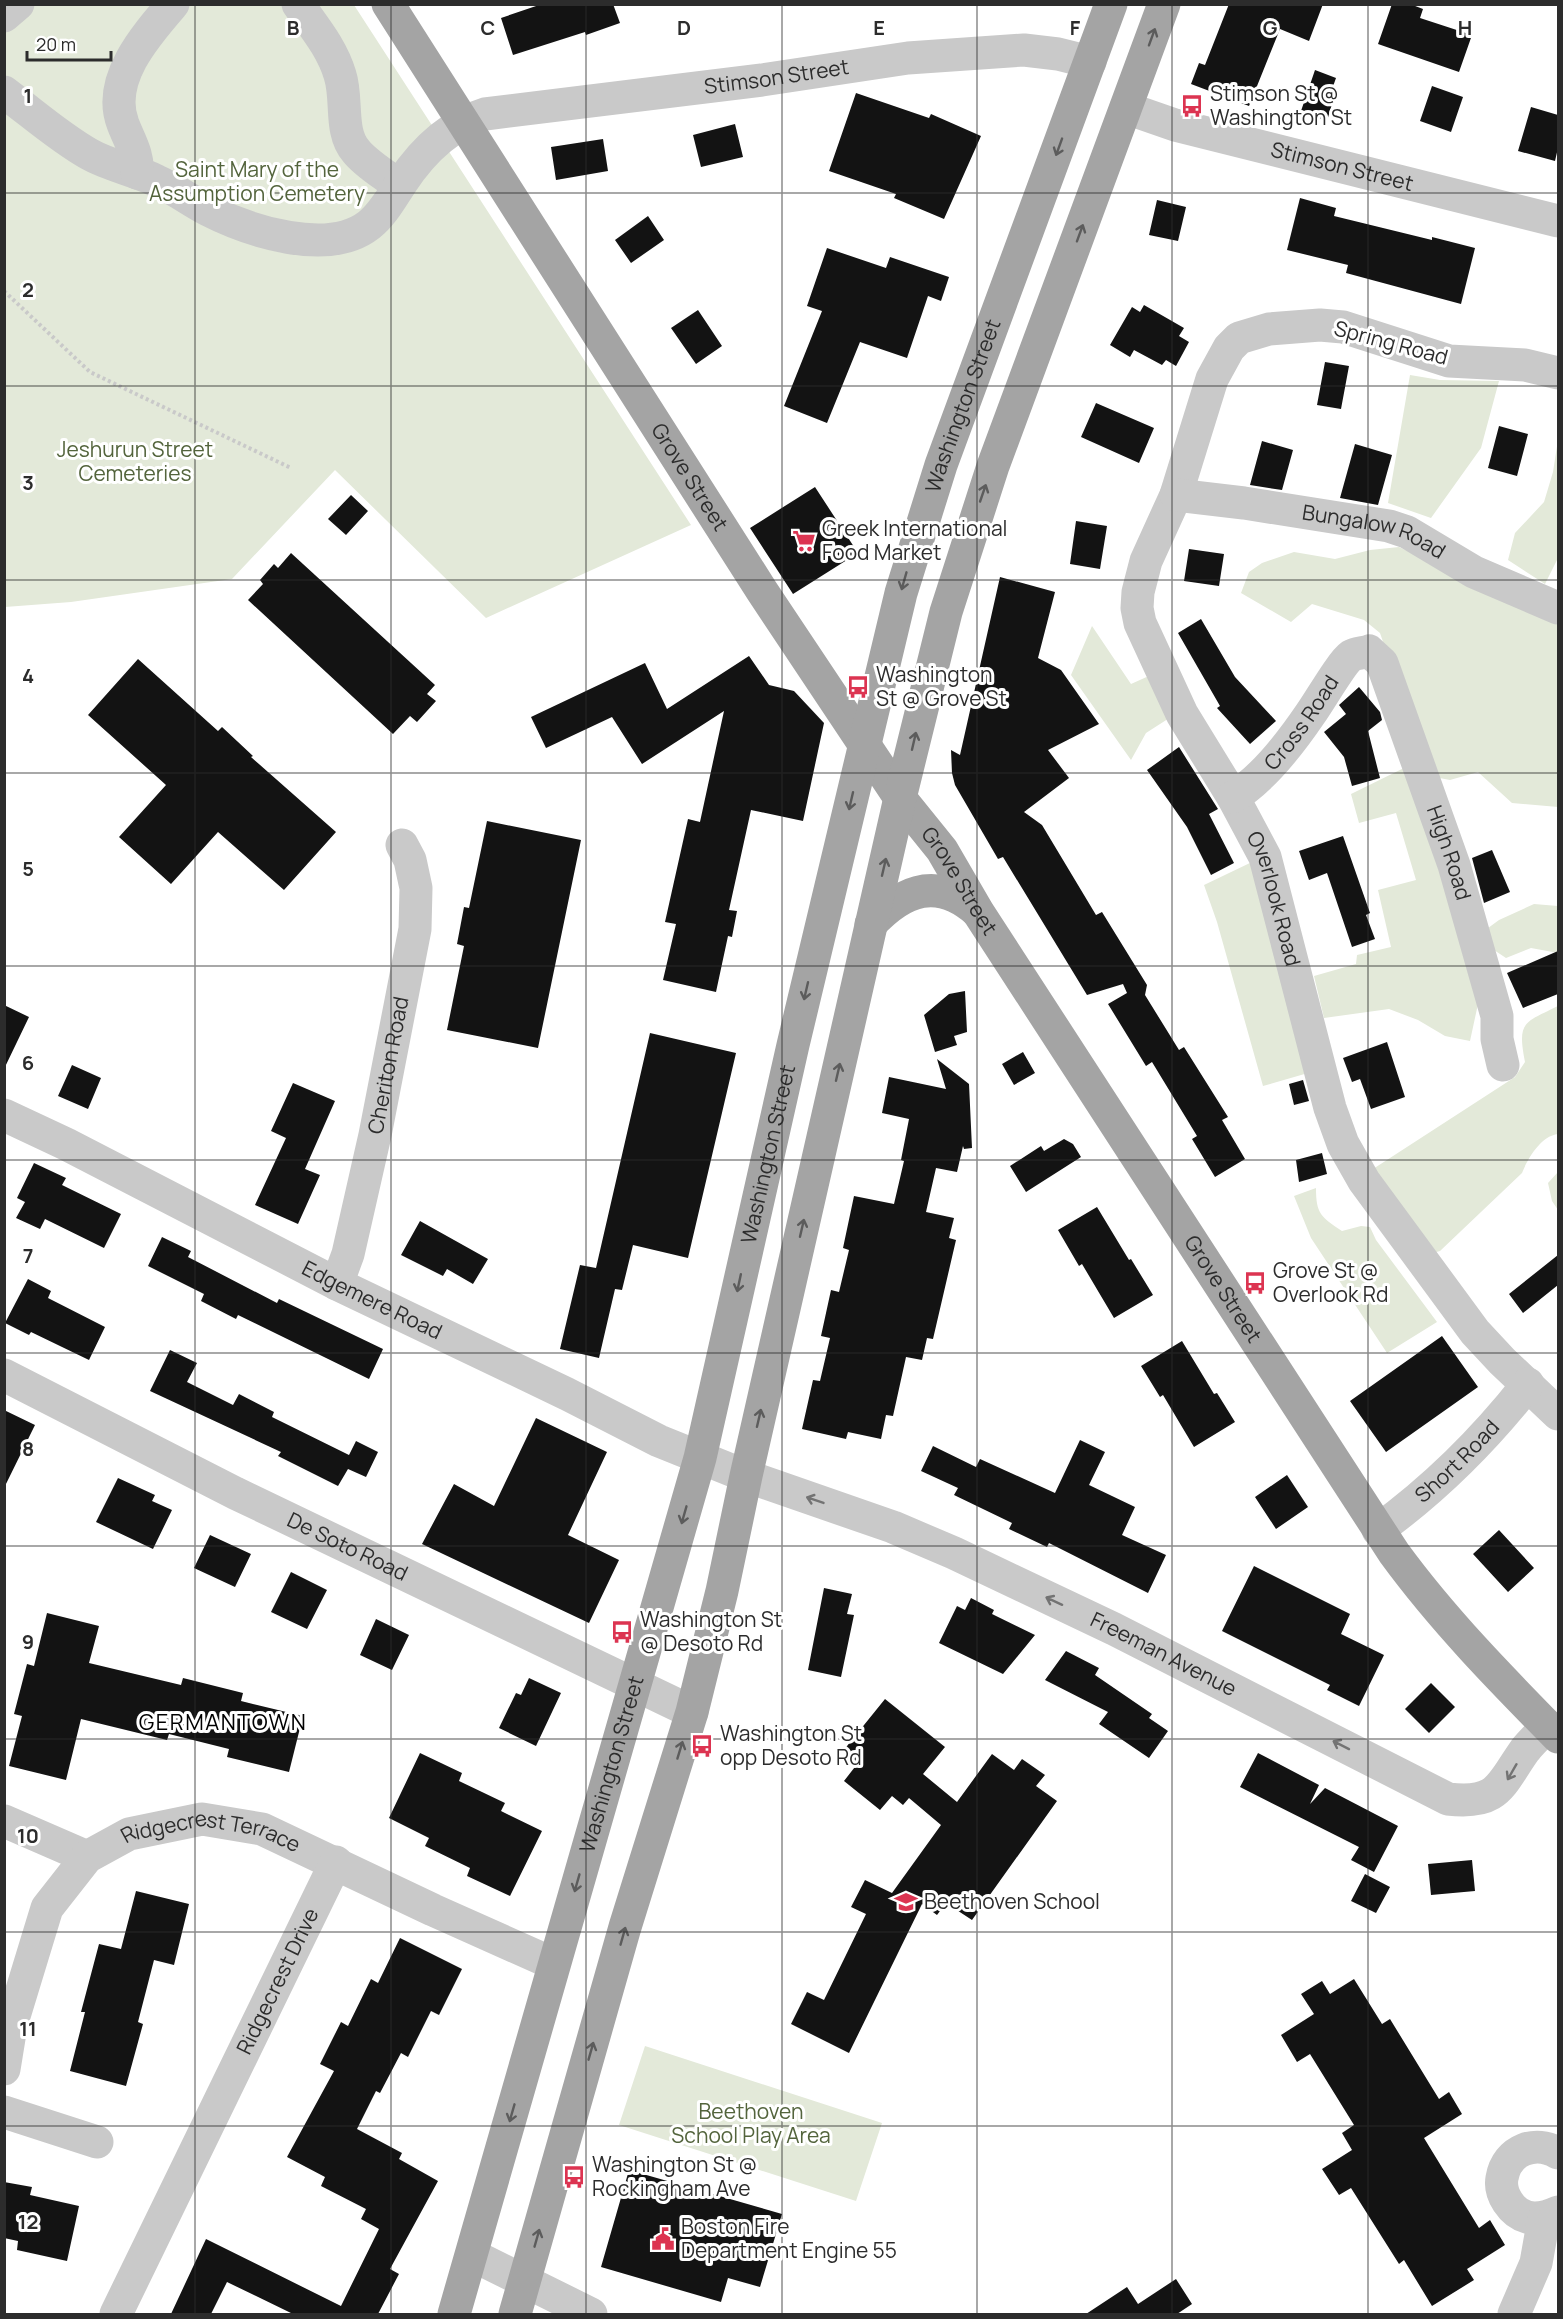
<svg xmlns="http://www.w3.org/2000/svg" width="1563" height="2319" viewBox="0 0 1563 2319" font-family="Manrope,sans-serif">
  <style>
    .green { fill: #e3e9d9 }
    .building { fill: #131313 }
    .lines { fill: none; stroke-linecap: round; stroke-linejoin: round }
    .path { stroke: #c9c9c9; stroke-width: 4; stroke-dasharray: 3 3; stroke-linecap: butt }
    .minor { stroke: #c9c9c9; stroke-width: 33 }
    .major { stroke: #a4a4a4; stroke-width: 33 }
    .oneway { stroke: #5c5c5c }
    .oneway2 { stroke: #737373 }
    .grid { fill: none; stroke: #2c2c2c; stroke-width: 1.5; stroke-opacity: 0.55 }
    .labels { text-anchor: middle; stroke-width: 6; stroke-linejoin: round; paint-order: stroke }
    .street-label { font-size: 21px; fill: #2c2c2c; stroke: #fff }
    .poi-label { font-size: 21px; fill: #2c2c2c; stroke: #fff; text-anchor: start }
    .park-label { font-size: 21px; fill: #53643c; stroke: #fff }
    .neighbourhood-label { font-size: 22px; letter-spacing: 1.5px; fill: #000; stroke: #fff }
    .grid-label { font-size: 20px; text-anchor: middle; font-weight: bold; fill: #2c2c2c; stroke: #fff; stroke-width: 6; stroke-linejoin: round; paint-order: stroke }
  </style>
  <rect width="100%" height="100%" fill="#fff"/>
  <path class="green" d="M5,5H354L691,525L486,618L335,470L232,579L71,602L5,607Z
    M1410,375L1440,380L1499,381L1481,448L1431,518L1388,503Z
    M1558,440V558L1545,584L1508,560L1515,533L1544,502L1553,472Z
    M1399,547L1459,576L1558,617V807L1512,803L1478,772L1450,780L1429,776L1380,633L1364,620L1312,604L1291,622L1241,593L1249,572L1262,563L1294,552L1335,559L1370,550Z
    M1092,626L1131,684L1151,675L1174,715L1146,733L1131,760L1071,675Z
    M1404,768L1427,828L1478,1004L1470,1041L1445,1036L1418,1020L1389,1009L1324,1018L1314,976L1356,964L1357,955L1391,947L1378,890L1416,880L1396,813L1359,823L1351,794Z
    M1252,862L1308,1073L1263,1086L1217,922L1204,885Z
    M1534,904L1558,906V953L1531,948L1506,958L1491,948L1484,931L1499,920Z
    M1558,1006V1134C1541,1136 1528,1158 1522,1173L1440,1251L1433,1253L1373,1169L1515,1077L1525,1062C1517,1021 1524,1023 1558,1006Z
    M1558,1172V1210L1552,1201L1548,1183Z
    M1316,1188C1316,1214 1321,1217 1342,1231L1361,1226L1370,1227L1376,1240L1437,1322L1387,1353L1311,1238L1294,1196Z
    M645,2046L882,2123L856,2201L619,2125Z"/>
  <path class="building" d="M542,4H613L620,23L586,35L585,32L513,55L501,18Z
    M1229,4H1323L1309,41L1280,29L1249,106L1191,84L1199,63L1205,65Z
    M1392,4H1410L1423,9L1420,18L1472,35L1459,72L1378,44Z
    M1315,70L1336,78L1330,95L1334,97L1327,121L1301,111Z
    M1432,86L1463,97L1451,132L1420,121Z
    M856,93L929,118L931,114L981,136L944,219L894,198L896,194L829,171Z
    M1531,107L1558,115V148L1555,161L1518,151Z
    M735,124L743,157L701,167L693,135Z
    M603,139L608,171L556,180L551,147Z
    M1300,198L1336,208L1334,216L1432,240V237L1475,248L1461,304L1346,273L1348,265L1287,250Z
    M1157,200L1186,207L1178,241L1149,235Z
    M648,216L664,240L631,263L615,240Z
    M827,248L886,268L890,257L949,277L941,301L928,296L907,358L860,342L827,423L784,406L822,311L807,306Z
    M1144,305L1184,328L1179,336L1189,342L1176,366L1166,360L1162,365L1134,350L1130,357L1110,345L1132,307L1140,312Z
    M698,310L722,346L696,364L671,328Z
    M1325,362L1349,366L1341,409L1317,405Z
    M1096,403L1154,428L1139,463L1081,437Z
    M1499,426L1528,434L1517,476L1488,468Z
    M1262,441L1293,450L1282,490L1250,485Z
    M1355,444L1392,455L1378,505L1340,498Z
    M815,487L858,553L793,594L750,528Z
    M351,495L368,511L346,535L328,519Z
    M1076,521L1107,526L1100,569L1070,564Z
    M1189,549L1224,554L1219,586L1184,581Z
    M291,553L435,685L427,694L436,701L417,722L410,716L393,734L248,600L263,584L260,580L274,564L278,568Z
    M1000,577L1055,592L1038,658L1061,670L1099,724L1048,750L1069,778L1024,812L1042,825L1096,915L1102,912L1147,985L1145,995L1179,1050L1184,1047L1228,1117L1222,1120L1245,1159L1215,1177L1192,1139L1197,1136L1152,1062L1146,1066L1108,1004L1127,993L1123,984L1087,995L1003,857L998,859L955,785L952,773L951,750L960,755Z
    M1201,619L1235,677L1276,721L1250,744L1217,708L1220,706L1178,633Z
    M749,656L769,685L794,691L824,723L803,821L751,810L729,910L737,911L732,937L728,936L716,992L663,980L676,924L665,922L688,819L700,822L724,711L642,764L612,717L546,748L531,717L645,663L667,709Z
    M138,659L218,731L222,727L253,756L251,757L336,832L284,890L218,832L171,884L119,837L166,785L88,715Z
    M1359,687L1380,712L1382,720L1368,731L1380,778L1352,786L1344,757L1324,732L1346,714L1339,705Z
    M1179,747L1218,809L1209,814L1234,863L1211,875L1187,827L1147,770Z
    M487,821L581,840L538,1048L447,1030L464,946L457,944L464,907L469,908Z
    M1343,836L1370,913L1366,915L1375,939L1352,947L1327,873L1309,880L1299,851Z
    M1492,850L1510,892L1484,903L1472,858Z
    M1558,951V994L1523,1008L1507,973Z
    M965,991L967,1032L954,1036L957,1045L935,1052L924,1015L949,994Z
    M4,1005L29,1017L4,1069Z
    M650,1033L736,1053L688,1258L633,1245L622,1290L615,1289L599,1358L560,1349L580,1265L596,1268Z
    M1387,1042L1405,1097L1371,1109L1360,1079L1352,1082L1343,1058Z
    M1023,1052L1035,1073L1014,1085L1002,1064Z
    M937,1059L969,1084L972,1148L964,1149L963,1146L957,1172L936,1168L926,1212L954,1218L949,1238L956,1240L933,1339L927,1338L922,1360L906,1357L893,1416L886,1415L881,1439L848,1432L846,1439L802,1429L813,1380L820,1381L830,1338L821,1336L831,1290L839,1292L849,1250L843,1248L854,1196L894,1204L904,1161L901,1160L909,1119L882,1113L889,1077L946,1089Z
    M72,1065L101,1078L88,1109L58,1096Z
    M1303,1080L1309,1101L1294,1105L1289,1084Z
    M293,1083L335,1101L305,1169L320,1175L298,1224L255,1205L286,1138L271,1131Z
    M1064,1139L1073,1144L1081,1157L1026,1192L1010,1166L1041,1146L1044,1151Z
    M1322,1153L1327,1174L1299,1182L1296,1160Z
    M34,1163L66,1178L62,1185L121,1214L104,1248L45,1219L40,1229L16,1218L25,1202L17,1198Z
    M1097,1207L1129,1260L1131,1259L1153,1295L1114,1318L1082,1264L1079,1266L1058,1230Z
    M420,1221L488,1259L473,1284L447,1269L443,1276L401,1255Z
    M162,1237L191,1251L188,1257L277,1303L279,1299L383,1349L369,1379L238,1315L236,1319L201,1301L204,1294L148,1266Z
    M1558,1255V1285L1523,1313L1509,1294Z
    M28,1279L51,1291L48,1298L105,1327L89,1360L31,1332L29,1335L5,1323Z
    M1442,1336L1478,1387L1386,1452L1350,1401Z
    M1182,1341L1214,1394L1217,1393L1235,1422L1194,1447L1163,1395L1160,1397L1141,1366Z
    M170,1350L197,1363L187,1382L233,1405L239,1394L274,1412L272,1417L349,1455L356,1441L378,1452L366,1477L348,1469L338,1486L278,1456L281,1452L150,1391Z
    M4,1410L35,1425L4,1488Z
    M536,1418L607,1452L568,1535L619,1560L589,1623L422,1544L454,1484L494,1506Z
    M1080,1440L1105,1452L1089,1485L1135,1507L1122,1535L1166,1555L1148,1593L1049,1543L1047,1547L1009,1529L1012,1523L954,1495L958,1488L921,1471L933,1446L976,1467L980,1459L1055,1493Z
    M1287,1475L1308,1507L1276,1529L1255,1497Z
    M118,1478L155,1495L152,1501L172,1510L153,1549L96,1522Z
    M1499,1530L1534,1568L1508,1592L1473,1554Z
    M210,1535L251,1554L235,1587L194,1568Z
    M1254,1566L1350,1614L1341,1634L1384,1655L1359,1706L1327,1690L1330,1685L1222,1631Z
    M291,1572L327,1590L307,1629L271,1612Z
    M824,1588L852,1594L847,1614L854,1615L841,1677L808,1670Z
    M971,1598L994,1610L992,1614L1035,1635L1003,1674L939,1643L957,1606L965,1610Z
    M47,1613L99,1626L89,1663L181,1685L183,1678L243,1693L241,1701L303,1716L289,1772L227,1757L229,1749L169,1734L167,1740L81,1719L66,1780L9,1766L22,1716L14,1714L27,1664L34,1666Z
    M376,1619L409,1635L392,1670L360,1655Z
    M1066,1651L1099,1668L1095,1675L1152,1714L1149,1718L1168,1731L1149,1758L1099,1724L1108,1712L1045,1680Z
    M529,1678L561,1693L536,1746L499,1728L516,1693L521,1695Z
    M1431,1683L1455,1707L1429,1733L1405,1709Z
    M885,1699L945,1747L923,1774L957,1802L992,1754L1014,1770L1022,1759L1045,1775L1036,1786L1057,1801L972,1920L946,1903L937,1915L922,1904L849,2053L791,2024L807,1992L824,2000L866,1914L851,1907L865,1880L892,1893L941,1825L909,1798L903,1805L892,1796L880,1810L844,1781L858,1763L843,1751Z
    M420,1753L462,1773L459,1781L505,1803L501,1811L542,1831L510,1896L467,1876L470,1868L425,1846L429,1838L389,1818Z
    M1258,1753L1319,1785L1310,1804L1325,1788L1398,1826L1374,1872L1351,1860L1359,1847L1240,1787Z
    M1472,1860L1475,1891L1431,1895L1428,1864Z
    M1365,1874L1390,1887L1376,1913L1351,1901Z
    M136,1891L189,1904L174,1965L154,1960L138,2022L143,2024L126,2086L70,2071L85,2012H81L99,1944L121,1949Z
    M400,1938L462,1969L439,2015L431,2011L408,2057L401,2053L380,2093L376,2091L357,2129L402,2153L399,2159L438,2181L390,2269L399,2274L378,2314H293L227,2282L211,2314H171L206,2239L341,2306L379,2229L361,2219L366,2209L321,2186L325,2177L287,2157L334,2071L320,2064L341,2022L348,2026L371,1979L378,1983Z
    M1354,1979L1382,2024L1390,2019L1439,2099L1449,2092L1462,2114L1424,2138L1479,2228L1490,2220L1505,2245L1467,2269L1474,2280L1432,2306L1404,2260L1399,2264L1351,2188L1339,2195L1322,2169L1352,2150L1342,2133L1354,2125L1310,2054L1297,2062L1281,2035L1314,2014L1301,1994L1322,1981L1330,1994Z
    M629,2170L782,2214L760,2287L728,2278L721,2302L601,2267Z
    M4,2182L32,2187L30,2195L79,2206L67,2261L17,2250L18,2241L4,2238Z
    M1176,2279L1192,2304L1177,2314H1086L1127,2287L1138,2304Z"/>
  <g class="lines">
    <path class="path" d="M4,291L90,372L291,468"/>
    <g class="minor">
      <path d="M298,4C314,27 332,48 340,75C348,100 339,131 356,151C367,165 386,175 399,186"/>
      <path d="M4,16L18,4"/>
      <path id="s1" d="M4,92C32,113 59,137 89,154C110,166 135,170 157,181C175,189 191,201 208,210C249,231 328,257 369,225C383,214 392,197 402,182C422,152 449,125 485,114L762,80L908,58L1024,50L1058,54L1090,62"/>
      <path id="s2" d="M1126,108L1175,125L1558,221"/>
      <path d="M137,173C139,155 129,140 123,124C106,80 146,35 173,4"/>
      <path id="s3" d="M1558,373L1525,365L1449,361L1343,327L1320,325L1269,329L1239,338L1229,348L1212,379L1176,495L1146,561L1138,592L1137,608L1140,623L1182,714L1233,797L1265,857L1330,1108L1343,1144L1364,1181L1475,1332L1502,1361L1558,1414"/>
      <path id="s4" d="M1176,495L1244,503L1389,526L1407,532L1474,572L1558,608"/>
      <path id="s5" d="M1233,797C1262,780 1292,741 1311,713C1319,702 1342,662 1351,656C1356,653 1364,653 1369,651L1382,663L1454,865L1497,1016V1039L1503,1065"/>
      <path id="s6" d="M4,1115L66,1144L337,1284L567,1394L659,1441L746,1476L893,1527L954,1553L1114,1629L1448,1799C1499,1805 1500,1785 1525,1750C1532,1741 1540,1734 1548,1726"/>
      <path id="s7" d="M337,1284L348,1254L375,1135L415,929L416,888L410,860L402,845"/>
      <path id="s8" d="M4,1375L235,1493L692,1712"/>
      <path id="s9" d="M1378,1530C1436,1488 1484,1440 1528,1384"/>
      <path d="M4,1821L87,1857"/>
      <path id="s10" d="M4,2069L11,2026L47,1908L87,1857L129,1834L202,1819L262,1829L433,1910L554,1964"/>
      <path d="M4,2112L97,2142"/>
      <path d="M1558,2153C1536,2140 1507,2149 1502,2178C1499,2194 1512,2213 1527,2217C1538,2220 1549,2216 1558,2212"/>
      <path d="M472,2255L591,2314"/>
      <path id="s11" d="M116,2314L336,1862"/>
      <path d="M1514,2314L1536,2263L1544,2218"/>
    </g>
    <g class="major">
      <path id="s12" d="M388,4L762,591L900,798L942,850L978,912L1394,1553C1443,1620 1500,1678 1558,1737"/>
      <path d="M871,924C904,889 938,877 977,911"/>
      <path id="s13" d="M454,2314L700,1458L793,1045L901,593L941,465L1111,4"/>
      <path d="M515,2314L625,1927L692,1712L722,1591L746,1476L900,798L946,612L993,466L1164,4"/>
    </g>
  </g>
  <defs><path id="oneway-shaft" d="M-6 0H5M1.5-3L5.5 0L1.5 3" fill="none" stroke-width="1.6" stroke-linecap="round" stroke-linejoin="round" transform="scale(1.5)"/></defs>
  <g class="oneway">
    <use href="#oneway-shaft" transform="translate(1152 37) rotate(-70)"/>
    <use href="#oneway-shaft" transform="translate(1059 147) rotate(110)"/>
    <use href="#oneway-shaft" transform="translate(1080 233) rotate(-70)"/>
    <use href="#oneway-shaft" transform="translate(983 493) rotate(-71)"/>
    <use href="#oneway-shaft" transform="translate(904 581) rotate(106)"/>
    <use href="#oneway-shaft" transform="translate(914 741) rotate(-77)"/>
    <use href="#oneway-shaft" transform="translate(851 801) rotate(103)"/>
    <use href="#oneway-shaft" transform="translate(884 867) rotate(-77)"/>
    <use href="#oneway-shaft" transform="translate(806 991) rotate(103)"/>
    <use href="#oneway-shaft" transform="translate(838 1072) rotate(-77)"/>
    <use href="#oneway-shaft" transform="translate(802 1228) rotate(-77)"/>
    <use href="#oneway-shaft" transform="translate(739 1283) rotate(102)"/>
    <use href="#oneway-shaft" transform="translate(759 1418) rotate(-77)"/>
    <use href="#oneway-shaft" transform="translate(684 1515) rotate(106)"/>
    <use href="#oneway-shaft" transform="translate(680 1750) rotate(-73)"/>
    <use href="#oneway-shaft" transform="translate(577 1883) rotate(106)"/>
    <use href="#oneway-shaft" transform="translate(623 1936) rotate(-74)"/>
    <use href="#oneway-shaft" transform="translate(591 2051) rotate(-74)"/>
    <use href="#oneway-shaft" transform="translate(512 2113) rotate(106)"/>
    <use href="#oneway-shaft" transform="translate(537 2238) rotate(-74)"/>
  </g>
  <g class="oneway2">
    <use href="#oneway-shaft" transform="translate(815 1500) rotate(-161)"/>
    <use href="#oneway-shaft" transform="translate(1054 1601) rotate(-155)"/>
    <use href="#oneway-shaft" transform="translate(1341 1745) rotate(-153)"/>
    <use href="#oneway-shaft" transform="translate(1512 1772) rotate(120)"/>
  </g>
  <path class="grid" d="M195,4V2314M391,4V2314M586,4V2314M782,4V2314M977,4V2314M1172,4V2314M1368,4V2314M4,193H1558M4,386H1558M4,580H1558M4,773H1558M4,966H1558M4,1160H1558M4,1353H1558M4,1546H1558M4,1739H1558M4,1932H1558M4,2126H1558"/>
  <defs>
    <g id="bus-bare" transform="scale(1.8)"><path d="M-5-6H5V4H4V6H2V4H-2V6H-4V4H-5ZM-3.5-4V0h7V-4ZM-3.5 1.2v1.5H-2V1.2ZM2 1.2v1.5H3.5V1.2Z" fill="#dc3451" stroke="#fff" stroke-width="2.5" paint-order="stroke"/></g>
    <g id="supermarket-bare" transform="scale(1.8)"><path d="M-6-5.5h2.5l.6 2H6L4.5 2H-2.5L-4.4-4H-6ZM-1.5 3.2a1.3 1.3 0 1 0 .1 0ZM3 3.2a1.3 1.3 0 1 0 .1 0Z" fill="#dc3451" stroke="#fff" stroke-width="2.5" paint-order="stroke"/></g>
    <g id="school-bare" transform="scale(1.8)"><path d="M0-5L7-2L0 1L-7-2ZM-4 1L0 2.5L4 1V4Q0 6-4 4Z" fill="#dc3451" stroke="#fff" stroke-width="2.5" paint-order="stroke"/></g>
    <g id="civic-bare" transform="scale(1.8)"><path d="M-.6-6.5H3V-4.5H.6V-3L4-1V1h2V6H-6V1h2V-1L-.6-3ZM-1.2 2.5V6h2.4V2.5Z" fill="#dc3451" stroke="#fff" stroke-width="2.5" paint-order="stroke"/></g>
  </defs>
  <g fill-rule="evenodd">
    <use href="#bus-bare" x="1192" y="106"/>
    <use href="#supermarket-bare" x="804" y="541"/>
    <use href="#bus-bare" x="858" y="687"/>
    <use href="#bus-bare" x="1255" y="1283"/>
    <use href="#bus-bare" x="622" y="1632"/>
    <use href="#bus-bare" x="702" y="1746"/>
    <use href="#school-bare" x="906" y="1902"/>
    <use href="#bus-bare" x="574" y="2177"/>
    <use href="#civic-bare" x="663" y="2239"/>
  </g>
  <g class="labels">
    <g class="street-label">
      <text dy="7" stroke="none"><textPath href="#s1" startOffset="864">Stimson Street</textPath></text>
      <text dy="7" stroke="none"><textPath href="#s2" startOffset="224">Stimson Street</textPath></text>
      <text transform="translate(1391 343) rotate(15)" y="7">Spring Road</text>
      <text dy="7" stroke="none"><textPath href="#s13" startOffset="1976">Washington Street</textPath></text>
      <text dy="7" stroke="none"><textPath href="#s12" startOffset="561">Grove Street</textPath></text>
      <text dy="7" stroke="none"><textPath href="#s4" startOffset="202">Bungalow Road</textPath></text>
      <text dy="7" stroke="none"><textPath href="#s5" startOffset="102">Cross Road</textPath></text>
      <text dy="7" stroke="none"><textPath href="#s5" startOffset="423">High Road</textPath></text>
      <text dy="7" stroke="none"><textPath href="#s12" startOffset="1047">Grove Street</textPath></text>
      <text dy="7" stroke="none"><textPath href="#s3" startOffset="942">Overlook Road</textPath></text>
      <text dy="7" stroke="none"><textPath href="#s7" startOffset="225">Cheriton Road</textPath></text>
      <text dy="7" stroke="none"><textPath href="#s13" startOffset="1202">Washington Street</textPath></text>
      <text dy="7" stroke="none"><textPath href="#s12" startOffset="1533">Grove Street</textPath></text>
      <text dy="7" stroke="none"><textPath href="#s6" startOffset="412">Edgemere Road</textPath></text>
      <text dy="7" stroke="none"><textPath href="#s9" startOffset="105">Short Road</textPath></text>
      <text dy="7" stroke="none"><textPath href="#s8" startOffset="384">De Soto Road</textPath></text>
      <text dy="7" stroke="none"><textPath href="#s6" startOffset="1280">Freeman Avenue</textPath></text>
      <text dy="7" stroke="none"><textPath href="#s13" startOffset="572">Washington Street</textPath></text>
      <text dy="7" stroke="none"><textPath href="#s10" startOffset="364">Ridgecrest Terrace</textPath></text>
      <text dy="7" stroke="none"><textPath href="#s11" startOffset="370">Ridgecrest Drive</textPath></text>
    </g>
    <g class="poi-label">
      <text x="1210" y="101">Stimson St @<tspan x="1210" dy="24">Washington St</tspan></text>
      <text x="822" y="536">Greek International<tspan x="822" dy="24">Food Market</tspan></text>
      <text x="876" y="682">Washington<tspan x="876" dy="24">St @ Grove St</tspan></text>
      <text x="1273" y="1278">Grove St @<tspan x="1273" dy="24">Overlook Rd</tspan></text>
      <text x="640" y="1627">Washington St<tspan x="640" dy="24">@ Desoto Rd</tspan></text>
      <text x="720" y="1741">Washington St<tspan x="720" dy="24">opp Desoto Rd</tspan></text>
      <text x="924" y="1909">Beethoven School</text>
      <text x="592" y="2172">Washington St @<tspan x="592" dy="24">Rockingham Ave</tspan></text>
      <text x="681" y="2234">Boston Fire<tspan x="681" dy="24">Department Engine 55</tspan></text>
    </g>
    <g class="park-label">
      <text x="257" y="177">Saint Mary of the<tspan x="257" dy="24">Assumption Cemetery</tspan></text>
      <text x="135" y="457">Jeshurun Street<tspan x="135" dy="24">Cemeteries</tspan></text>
      <text x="751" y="2119">Beethoven<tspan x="751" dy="24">School Play Area</tspan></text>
    </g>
    <g class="neighbourhood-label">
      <text x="223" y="1730">GERMANTOWN</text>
    </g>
  </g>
  <g class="grid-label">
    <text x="293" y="35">B</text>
    <text x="488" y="35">C</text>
    <text x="684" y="35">D</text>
    <text x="879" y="35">E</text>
    <text x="1075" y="35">F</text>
    <text x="1270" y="35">G</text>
    <text x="1465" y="35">H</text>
    <text x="28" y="103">1</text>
    <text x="28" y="297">2</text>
    <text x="28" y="490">3</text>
    <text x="28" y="683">4</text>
    <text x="28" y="876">5</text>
    <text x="28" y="1070">6</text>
    <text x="28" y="1263">7</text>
    <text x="28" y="1456">8</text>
    <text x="28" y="1649">9</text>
    <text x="28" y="1843">10</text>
    <text x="28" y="2036">11</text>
    <text x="28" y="2229">12</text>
  </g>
  <rect width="1563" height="2319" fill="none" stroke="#2c2c2c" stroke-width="12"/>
  <path d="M27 51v9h84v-9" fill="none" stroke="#2c2c2c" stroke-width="3"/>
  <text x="36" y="51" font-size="18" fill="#2c2c2c" stroke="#ffffff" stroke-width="4.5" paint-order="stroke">20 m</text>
</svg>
